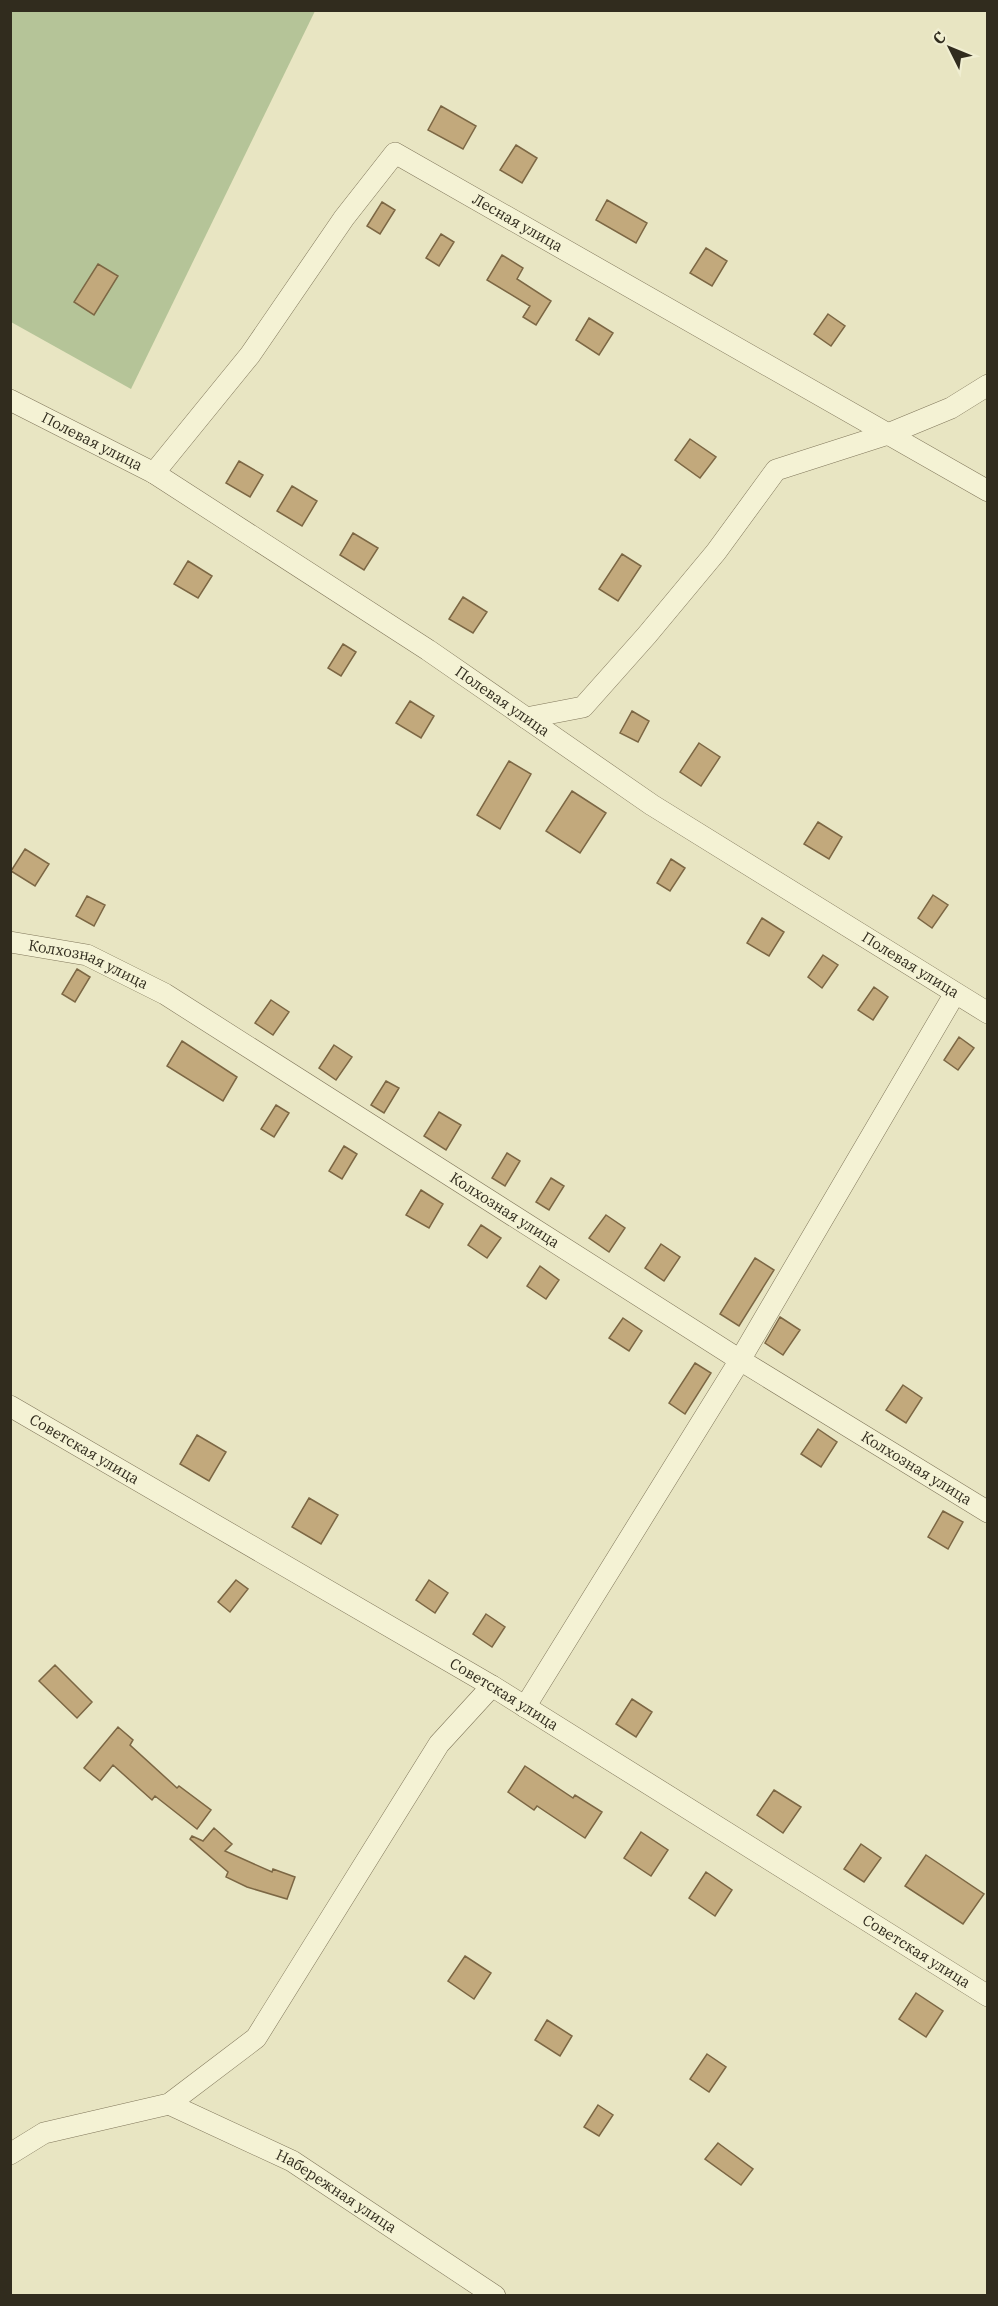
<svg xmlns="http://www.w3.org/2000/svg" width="998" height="2306" viewBox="0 0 998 2306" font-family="'IBM Plex Serif',serif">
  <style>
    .green { fill: #b5c498 }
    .building { fill: #c2a97c; stroke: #7c6744; stroke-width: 1.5 }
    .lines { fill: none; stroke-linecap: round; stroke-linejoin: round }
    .minor-casing { stroke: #80775b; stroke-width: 22 }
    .minor { stroke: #f4f2d4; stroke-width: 21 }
    .labels { text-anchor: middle; stroke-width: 4.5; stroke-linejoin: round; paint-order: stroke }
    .street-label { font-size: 15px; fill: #312c1e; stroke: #f0eed1 }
  </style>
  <rect width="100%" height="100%" fill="#e8e5c2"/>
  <path class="green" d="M11,11H315L131,389L11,322Z"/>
  <path class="building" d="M441,106L476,126L463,149L428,130Z
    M516,145L537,158L522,183L500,170Z
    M607,200L647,223L636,243L596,220Z
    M382,202L395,210L380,234L367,226Z
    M441,234L454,242L439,266L426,258Z
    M706,248L727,261L712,286L690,273Z
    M502,255L523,268L517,279L551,301L536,325L523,317L530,306L487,280Z
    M98,264L118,276L94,315L74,302Z
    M828,314L845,326L831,346L814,334Z
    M589,318L613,333L599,355L576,340Z
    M690,439L716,457L700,478L675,460Z
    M239,461L263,475L250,497L226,483Z
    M292,486L317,501L302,526L277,511Z
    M353,533L378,548L364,570L340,555Z
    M622,554L641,566L618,601L599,589Z
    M188,561L212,576L198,598L174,584Z
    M463,597L487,612L473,633L449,619Z
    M343,644L356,652L341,676L328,668Z
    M410,701L434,716L421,738L396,723Z
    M632,711L649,721L638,742L620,733Z
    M699,743L720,757L701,786L680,772Z
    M509,761L531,774L500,829L477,815Z
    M572,791L606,813L580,853L546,831Z
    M818,822L842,837L829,859L804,844Z
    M25,849L49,864L35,886L11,871Z
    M671,859L685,868L670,891L657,883Z
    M933,895L948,905L932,928L918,918Z
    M87,896L105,905L94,926L76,916Z
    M762,918L784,932L769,956L747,943Z
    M823,955L838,965L822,988L808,977Z
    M77,969L90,977L75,1002L62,994Z
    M874,987L888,997L873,1020L858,1010Z
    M271,1000L289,1012L273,1035L255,1023Z
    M959,1037L974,1048L958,1070L944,1060Z
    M182,1041L237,1077L223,1101L167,1066Z
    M334,1045L352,1057L336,1080L319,1068Z
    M386,1081L399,1088L384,1113L371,1105Z
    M276,1105L289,1113L274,1137L261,1129Z
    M439,1112L461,1125L446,1150L424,1136Z
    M344,1146L357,1154L342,1179L329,1171Z
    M507,1153L520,1161L505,1186L492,1178Z
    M551,1178L564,1186L549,1210L536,1202Z
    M421,1190L443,1204L429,1228L406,1215Z
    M606,1215L625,1228L609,1252L589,1238Z
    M481,1225L501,1238L487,1258L468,1245Z
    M661,1244L680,1257L664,1281L645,1268Z
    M755,1258L774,1270L739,1326L720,1314Z
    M540,1266L559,1280L546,1299L527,1286Z
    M780,1317L800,1330L783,1355L765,1343Z
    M623,1318L642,1331L629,1351L609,1338Z
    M695,1363L711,1373L685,1414L669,1403Z
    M903,1385L922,1398L906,1423L886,1410Z
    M818,1429L837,1442L821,1467L801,1454Z
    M197,1435L226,1452L209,1481L180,1464Z
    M309,1498L338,1515L321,1544L292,1527Z
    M943,1511L963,1522L948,1549L928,1537Z
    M236,1580L248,1589L230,1612L218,1602Z
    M429,1580L448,1593L435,1613L416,1600Z
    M486,1614L505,1627L492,1647L473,1634Z
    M55,1665L92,1702L77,1718L39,1681Z
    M632,1699L652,1712L636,1737L616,1724Z
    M118,1727L133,1740L130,1745L177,1788L179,1786L211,1810L197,1829L155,1796L152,1800L113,1765L100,1781L84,1768Z
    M525,1766L573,1798L575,1795L602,1812L585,1838L537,1806L534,1810L508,1792Z
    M774,1790L801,1807L783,1833L757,1815Z
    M214,1828L232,1844L225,1851L272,1872L273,1869L295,1877L287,1899L247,1887L226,1877L228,1872L190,1839L192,1836L203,1841Z
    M641,1832L668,1850L651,1876L624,1858Z
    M861,1844L881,1858L864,1882L844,1869Z
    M926,1855L984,1894L963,1924L905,1886Z
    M706,1872L732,1890L715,1916L689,1898Z
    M465,1956L491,1973L474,1999L448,1981Z
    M916,1993L943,2011L926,2037L899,2019Z
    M547,2020L572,2036L560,2056L535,2040Z
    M707,2054L726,2067L709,2092L690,2079Z
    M598,2105L613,2115L599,2136L584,2127Z
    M718,2143L753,2169L741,2185L705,2159Z"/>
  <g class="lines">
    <g class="minor-casing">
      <g id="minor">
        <path id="s1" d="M10,400L154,473L428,650L652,805L988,1013"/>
        <path id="s2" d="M154,473L250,355L344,218L395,153L988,491"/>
        <path d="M526,718L583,707L647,635L716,552L776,470L888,434L951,408L988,385"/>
        <path id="s3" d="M10,942L87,955L165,994L740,1360L988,1512"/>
        <path id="s4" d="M10,1406L492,1686L988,1996"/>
        <path d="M525,1707L740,1360L954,995"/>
        <path id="s5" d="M169,2104L292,2161L495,2296"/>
        <path d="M10,2154L44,2133L169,2104L256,2038L439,1744L492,1686"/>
      </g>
    </g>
    <use href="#minor" class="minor"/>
  </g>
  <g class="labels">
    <g class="street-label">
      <text dy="5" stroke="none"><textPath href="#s2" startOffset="542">Лесная улица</textPath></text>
      <text dy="5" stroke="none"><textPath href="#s1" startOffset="92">Полевая улица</textPath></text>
      <text dy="5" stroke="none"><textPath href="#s1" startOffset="578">Полевая улица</textPath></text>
      <text dy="5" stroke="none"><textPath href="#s3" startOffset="82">Колхозная улица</textPath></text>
      <text dy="5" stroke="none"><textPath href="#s1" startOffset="1064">Полевая улица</textPath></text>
      <text dy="5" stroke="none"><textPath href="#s3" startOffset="568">Колхозная улица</textPath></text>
      <text dy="5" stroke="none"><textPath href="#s4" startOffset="86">Советская улица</textPath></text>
      <text dy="5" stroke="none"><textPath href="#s3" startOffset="1054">Колхозная улица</textPath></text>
      <text dy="5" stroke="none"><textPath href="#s4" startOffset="572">Советская улица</textPath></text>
      <text dy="5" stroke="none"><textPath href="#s4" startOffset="1058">Советская улица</textPath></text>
      <text dy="5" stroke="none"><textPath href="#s5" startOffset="189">Набережная улица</textPath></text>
    </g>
  </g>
  <rect width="998" height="2306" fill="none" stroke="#312c1e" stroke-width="24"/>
  <g transform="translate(950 48) rotate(313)" stroke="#f0eed1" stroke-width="4.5" paint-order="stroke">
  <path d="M0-4.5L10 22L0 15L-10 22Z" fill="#312c1e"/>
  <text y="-9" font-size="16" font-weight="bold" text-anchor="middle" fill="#312c1e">С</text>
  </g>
</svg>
